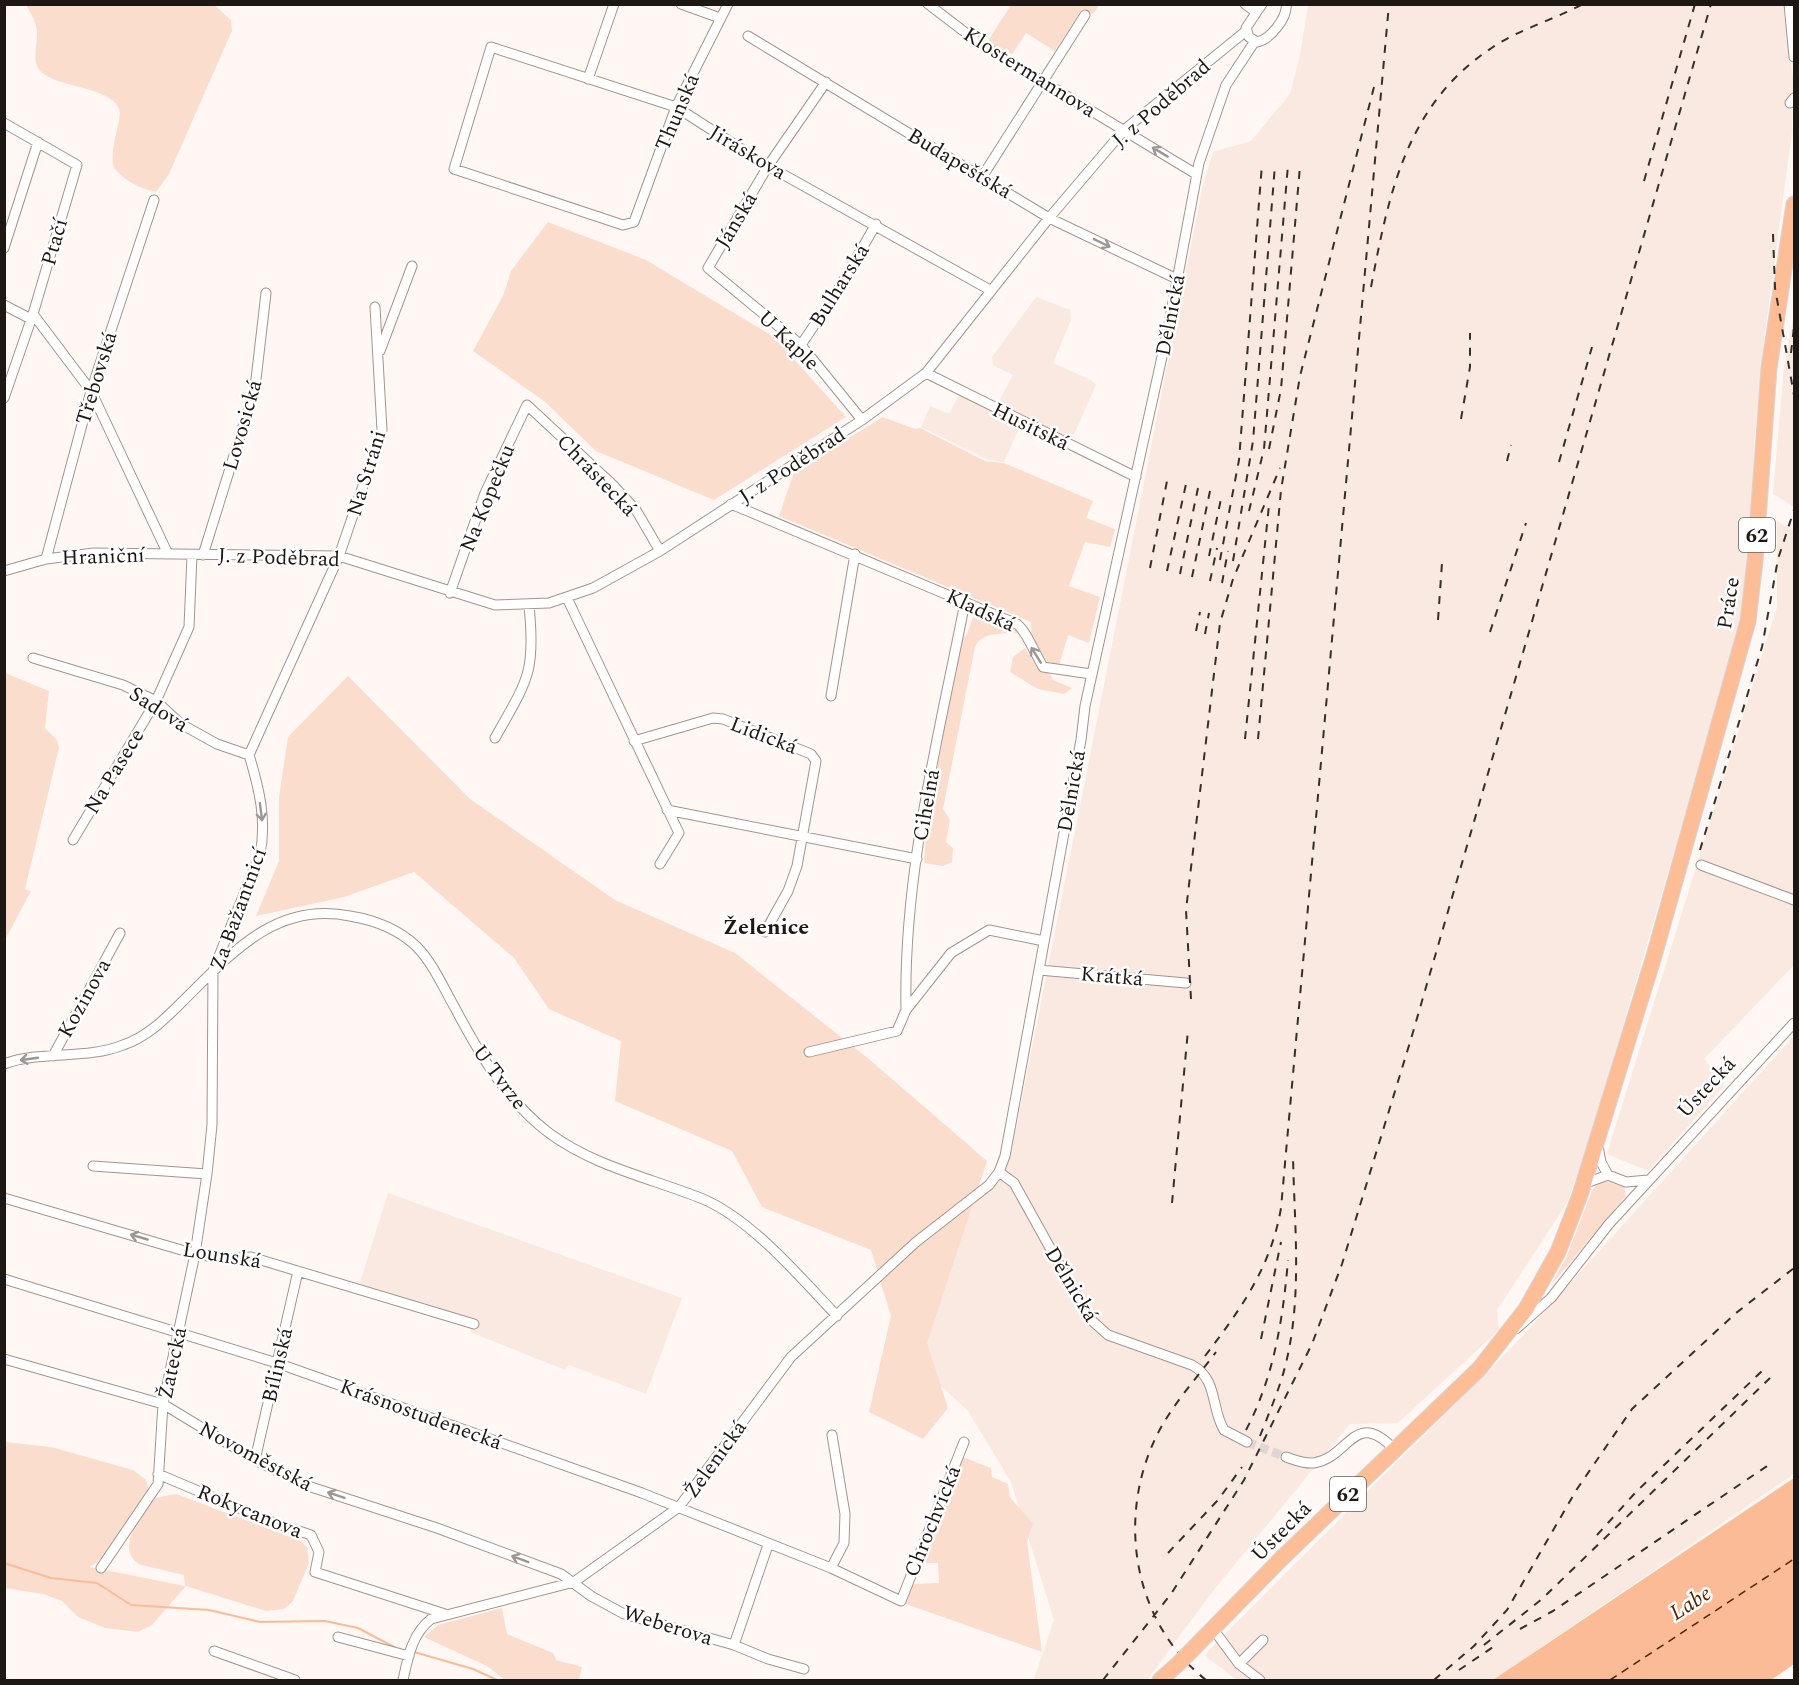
<svg xmlns="http://www.w3.org/2000/svg" width="1799" height="1685" viewBox="0 0 1799 1685" font-family="Spectral,serif">
  <style>
    .built { fill: #f9e9e1 }
    .green { fill: #fbddcd }
    .water { fill: #fbbb97 }
    .lines { fill: none; stroke-linecap: round; stroke-linejoin: round }
    .stream { stroke: #fbbb97; stroke-width: 2 }
    .ferry { stroke: #552400; stroke-width: 1.5; stroke-dasharray: 8 6; stroke-linecap: butt }
    .street-tunnel { stroke: #ddd6d2; stroke-width: 9; stroke-dasharray: 9 4.5; stroke-linecap: butt }
    .street-casing { stroke: #a5948b; stroke-width: 11 }
    .primary-casing { stroke: #d6d5d5; stroke-width: 17 }
    .street { stroke: #fff; stroke-width: 9 }
    .primary { stroke: #fcbd97; stroke-width: 15 }
    .rail { stroke: #352f2b; stroke-width: 2; stroke-dasharray: 8 8; stroke-linecap: butt }
    .primary-bridge-casing { stroke: #d6d5d5; stroke-width: 17; stroke-linecap: butt }
    .primary-bridge { stroke: #fcbd97; stroke-width: 15 }
    .oneway { stroke: #9a9795 }
    .labels { text-anchor: middle; stroke-width: 5; stroke-linejoin: round; paint-order: stroke }
    .shield { fill: #fff; stroke: #625d5a; stroke-width: 1.5 }
    .shield-label { font-size: 20px; font-weight: bold; fill: #1e1814 }
    .street-label { font-size: 21px; fill: #1e1814; stroke: #fff }
    .neighbourhood-label { font-size: 22px; font-weight: bold; fill: #1e1814; stroke: #fff }
    .water-label { font-size: 22px; font-style: italic; fill: #552400; stroke: #fff }
  </style>
  <rect width="100%" height="100%" fill="#fff7f3"/>
  <path class="built" d="M1308,5H1783L1793,77L1792,132L1765,332L1755,433L1749,573L1742,620L1589,1142L1567,1203L1497,1310L1499,1330L1398,1423L1350,1424L1213,1591L1147,1680H1038L1034,1679L1054,1620L1011,1482L968,1411L914,1361L972,1206L1012,1149L1203,185L1213,152L1251,141L1290,94L1300,55Z
    M1036,297L1070,310L1071,320L1053,363L1091,380L1096,385L1072,439L1023,419L1004,462L987,459L921,427L930,406L949,414L959,395L993,412L1013,375L993,365L992,357Z
    M1794,314V507L1773,494L1784,368Z
    M1777,521L1794,531V965L1704,1059L1725,1085L1648,1171L1607,1154L1777,607Z
    M1794,1036V1474L1493,1680H1237L1204,1655L1516,1343Z
    M388,1193L682,1298L646,1394L569,1365L565,1370L470,1332L475,1321L359,1286Z"/>
  <path class="green" d="M26,5H214L231,20L232,31L223,51L169,174L156,192C141,189 123,180 114,168C108,150 123,118 119,109C110,86 56,88 40,71C30,59 40,39 36,26C34,18 30,12 26,5Z
    M1011,5H1099L1093,14L1082,9L1055,51L1026,33L1012,54L986,44Z
    M548,222L646,260L774,337L846,417L714,500L596,451L544,401L473,351L503,296L511,271Z
    M883,417L915,429L920,428L985,461L1004,463L1093,501L1086,518L1115,529L1110,547L1085,542L1069,586L1100,597L1089,643L1068,635L1059,666C1032,656 1032,650 1031,622L779,516L794,472Z
    M975,611L1019,629L1018,633C1003,634 982,631 975,647L943,809L950,820L946,842L953,848L952,862L943,866L924,863L926,835L959,643L967,634Z
    M1025,648L1039,671L1049,672L1053,680L1072,688L1064,694L1038,689L1010,672L1013,657Z
    M5,673L49,691L45,728L57,740L59,748L25,889L31,891L5,940Z
    M348,676L470,799L615,900L735,953L870,1060L987,1161L927,1343L948,1408L923,1439L869,1412L891,1316L871,1250L762,1207L732,1151L615,1101L621,1041L549,1009L514,958L414,872L344,897L256,916L279,861V797L288,737Z
    M1605,1181L1624,1187L1626,1196L1551,1285L1566,1258L1592,1191L1597,1184Z
    M4,1442L51,1447L133,1470L146,1480L149,1490C130,1516 116,1550 90,1567L185,1586L184,1575L141,1565C112,1549 143,1514 155,1498L176,1494L301,1541L307,1547L309,1563L293,1601L284,1609L266,1611L186,1586L152,1625L138,1632L105,1628L78,1617L62,1601L43,1594L5,1588Z
    M963,1457L991,1468L992,1477L1008,1484L1010,1497L1033,1524L1027,1542L1042,1652L906,1604L913,1584L939,1583L938,1563H922Z
    M502,1608L507,1634L553,1653L556,1660L582,1667L579,1680H505L487,1666L424,1637L438,1625Z"/>
  <path class="water" d="M1794,1478V1664L1771,1680H1493Z"/>
  <g class="lines">
    <path class="stream" d="M4,1563L51,1578L97,1583L131,1605L209,1610L260,1622L325,1621L358,1628L396,1648
      M414,1652L473,1669L497,1680"/>
    <path class="ferry" d="M1610,1680L1794,1559"/>
    <path class="street-tunnel" d="M1247,1442L1286,1457"/>
    <g class="street-casing">
      <path id="street" d="M681,4L720,18
        M728,4L676,107L634,222L623,225L454,169L491,47L676,107L768,166L990,290
        M928,4L979,43L1196,174
        M1245,4L1256,12
        M1262,4L1246,28L1249,37L1257,42C1270,40 1288,17 1286,4
        M1789,4L1794,57
        M748,36L1049,218L1177,279
        M588,79L614,4
        M826,82L768,166L708,268L801,345L862,420
        M1790,103L1794,98
        M4,123L77,165L33,314L4,398
        M982,177L1085,15
        M4,248L38,142
        M4,305L31,319
        M33,314L91,391L168,554
        M801,345L841,285L876,224
        M380,351L412,266
        M926,373L1136,477
        M731,504L1017,624C1027,632 1035,654 1043,667L1091,674
        M203,555L255,388L266,293
        M46,559L91,391L154,200
        M4,571L46,559L94,553L339,556L495,605L549,603L593,588L660,551L862,420L926,373L1049,218L1124,130L1246,31
        M450,593L485,493L527,405L612,484L636,510L660,551
        M567,598L679,833L660,864
        M33,658L123,685L156,701L181,724L217,744L249,755
        M831,696L855,554
        M495,738C527,681 536,673 529,606
        M634,741L713,718L723,719L811,754L816,761L797,866L788,891L765,932
        M667,810L917,859
        M73,840L156,701L189,627L192,555
        M1701,865L1794,900
        M1039,970L1186,983
        M906,1010C903,872 939,736 965,602
        M809,1052L897,1031L906,1010L951,953L989,930L1044,941
        M53,1056L120,933
        M4,1064C42,1050 86,1060 123,1045C147,1037 165,1019 182,1002C231,954 275,901 350,916C374,920 398,929 416,946C433,963 443,987 455,1008C480,1055 506,1100 549,1133C595,1167 651,1178 703,1199C752,1220 800,1277 837,1316
        M1598,1146L1601,1162L1608,1175L1626,1182L1648,1180
        M93,1166L207,1174
        M1583,1184L1608,1175
        M4,1198L195,1254L227,1259L251,1257L474,1324
        M4,1279L277,1363L642,1493L831,1568L901,1601L964,1442
        M1516,1329L1551,1298L1609,1224L1794,1023
        M4,1359L163,1404L255,1460L308,1486L437,1528L561,1574L591,1596L624,1614L734,1645L768,1659L804,1669
        M1247,1442L1224,1430C1211,1409 1218,1379 1192,1365L1108,1335L1089,1318L1014,1183L999,1172L1005,1156L1081,740L1085,706L1167,334L1199,163L1226,85L1255,41
        M1286,1457C1295,1460 1304,1464 1314,1463C1350,1457 1354,1408 1394,1449
        M255,1460L298,1271
        M158,1474L269,1521L311,1535L319,1552L315,1572L445,1614
        M101,1568L158,1484L163,1404L195,1254L207,1174L212,1125L213,971L260,854C267,820 259,788 249,755L339,556L382,430L375,307
        M831,1568L844,1543L845,1514L832,1435
        M1213,1629L1239,1664L1260,1680
        M338,1637L409,1656
        M734,1645L768,1545
        M214,1651L295,1680
        M1239,1664L1263,1640
        M403,1680C408,1657 412,1634 431,1619L574,1582L679,1507L791,1357L916,1242L989,1185L999,1172"/>
    </g>
    <g class="primary-casing">
      <path id="primary" d="M1188,1654L1282,1558L1479,1369L1526,1309L1558,1252L1580,1195L1654,956L1748,621L1755,561L1769,368L1794,204
        M1160,1680L1178,1664"/>
    </g>
    <use href="#street" class="street"/>
    <use href="#primary" class="primary"/>
    <path class="rail" d="M1644,181L1695,4
      M1773,234L1775,288L1794,395
      M1371,287C1389,193 1406,104 1493,47C1520,29 1553,20 1583,4
      M1791,353L1794,327
      M1461,419L1470,367V333
      M1269,449L1281,389L1300,166
      M1507,461L1511,445
      M1559,462L1592,347
      M1249,511L1264,449L1288,165
      M1209,556L1222,494
      M1220,560L1239,460L1262,164
      M1233,561L1253,441L1275,165
      M1150,568L1167,481
      M1167,571L1186,484
      M1180,574L1198,488
      M1192,577L1210,491
      M1210,581L1217,548
      M1222,583L1228,551
      M1438,620L1442,563
      M1196,631L1200,612
      M1490,632L1526,523
      M1205,634L1209,613
      M1245,739L1269,505
      M1258,739L1281,490L1300,376L1375,83
      M1700,850L1762,647L1778,559L1794,510
      M1191,999L1186,910L1220,623L1233,579L1280,468
      M1172,1203L1188,1030
      M1261,1339L1281,1242
      M1205,1356C1241,1309 1271,1267 1281,1208L1389,4
      M1246,1430C1274,1377 1283,1319 1288,1260
      M1260,1436C1269,1413 1279,1390 1285,1367C1303,1297 1294,1224 1293,1154
      M1597,1535L1636,1492L1762,1371
      M1168,1553L1218,1500L1242,1467
      M1520,1629L1553,1611L1770,1464
      M1484,1645L1542,1599L1770,1378
      M1459,1670L1496,1645
      M1103,1680L1171,1594L1244,1480L1312,1344L1342,1264L1411,1039L1711,4
      M1206,1680C1134,1623 1116,1520 1156,1437C1171,1406 1196,1379 1216,1352
      M1434,1680L1474,1646L1507,1610L1577,1489L1632,1409L1736,1313L1794,1268"/>
    <g class="primary-bridge-casing">
      <path id="primary-bridge" d="M1178,1664L1188,1654"/>
    </g>
    <use href="#primary-bridge" class="primary-bridge"/>
  </g>
  <defs><path id="oneway-shaft" d="M-6 0H5M1.5-3L5.5 0L1.5 3" fill="none" stroke-width="1.6" stroke-linecap="round" stroke-linejoin="round" transform="scale(1.5)"/></defs>
  <g class="oneway">
    <use href="#oneway-shaft" transform="translate(1160 152) rotate(-149)"/>
    <use href="#oneway-shaft" transform="translate(1102 243) rotate(26)"/>
    <use href="#oneway-shaft" transform="translate(1036 655) rotate(-122)"/>
    <use href="#oneway-shaft" transform="translate(261 812) rotate(83)"/>
    <use href="#oneway-shaft" transform="translate(29 1059) rotate(172)"/>
    <use href="#oneway-shaft" transform="translate(139 1237) rotate(-164)"/>
    <use href="#oneway-shaft" transform="translate(336 1495) rotate(-162)"/>
    <use href="#oneway-shaft" transform="translate(520 1559) rotate(-160)"/>
  </g>
  <g class="labels">
    <g class="shield">
      <rect x="1739" y="518" width="36" height="34" rx="4.5"/>
      <rect x="1330" y="1477" width="36" height="34" rx="4.5"/>
    </g>
    <g class="shield-label">
      <text x="1757" y="542">62</text>
      <text x="1348" y="1501">62</text>
    </g>
    <g class="street-label">
      <text transform="translate(1030 72) rotate(32)" y="7">Klostermannova</text>
      <text transform="translate(1161 103) rotate(-41)" y="7">J. z Poděbrad</text>
      <text transform="translate(677 112) rotate(-67)" y="7">Thunská</text>
      <text transform="translate(748 152) rotate(31)" y="7">Jiráskova</text>
      <text transform="translate(960 163) rotate(31)" y="7">Budapešťská</text>
      <text transform="translate(736 220) rotate(-59)" y="7">Jánská</text>
      <text transform="translate(54 242) rotate(-74)" y="7">Ptačí</text>
      <text transform="translate(839 285) rotate(-58)" y="7">Bulharská</text>
      <text transform="translate(1170 315) rotate(-79)" y="7">Dělnická</text>
      <text transform="translate(789 340) rotate(44)" y="7">U Kaple</text>
      <text transform="translate(96 378) rotate(-73)" y="7">Třebovská</text>
      <text transform="translate(242 425) rotate(-74)" y="7">Lovosická</text>
      <text transform="translate(1031 426) rotate(26)" y="7">Husitská</text>
      <text transform="translate(792 465) rotate(-33)" y="7">J. z Poděbrad</text>
      <text transform="translate(366 473) rotate(-73)" y="7">Na Stráni</text>
      <text transform="translate(597 475) rotate(46)" y="7">Chrástecká</text>
      <text transform="translate(487 498) rotate(-68)" y="7">Na Kopečku</text>
      <text transform="translate(103 556) rotate(-2)" y="7">Hraniční</text>
      <text transform="translate(279 557) rotate(2)" y="7">J. z Poděbrad</text>
      <text transform="translate(1728 603) rotate(-81)" y="7">Práce</text>
      <text transform="translate(981 610) rotate(25)" y="7">Kladská</text>
      <text transform="translate(159 709) rotate(33)" y="7">Sadová</text>
      <text transform="translate(764 735) rotate(21)" y="7">Lidická</text>
      <text transform="translate(114 771) rotate(-59)" y="7">Na Pasece</text>
      <text transform="translate(1071 791) rotate(-80)" y="7">Dělnická</text>
      <text transform="translate(926 805) rotate(-80)" y="7">Cihelná</text>
      <text transform="translate(238 909) rotate(-70)" y="7">Za Bažantnicí</text>
      <text transform="translate(1112 976) rotate(5)" y="7">Krátká</text>
      <text transform="translate(84 998) rotate(-61)" y="7">Kozinova</text>
      <text transform="translate(500 1077) rotate(53)" y="7">U Tvrze</text>
      <text transform="translate(1706 1087) rotate(-47)" y="7">Ústecká</text>
      <text transform="translate(222 1255) rotate(9)" y="7">Lounská</text>
      <text transform="translate(1072 1284) rotate(59)" y="7">Dělnická</text>
      <text transform="translate(172 1363) rotate(-78)" y="7">Žatecká</text>
      <text transform="translate(277 1365) rotate(-77)" y="7">Bílinská</text>
      <text transform="translate(421 1414) rotate(20)" y="7">Krásnostudenecká</text>
      <text transform="translate(256 1456) rotate(28)" y="7">Novoměstská</text>
      <text transform="translate(715 1459) rotate(-54)" y="7">Želenická</text>
      <text transform="translate(250 1511) rotate(22)" y="7">Rokycanova</text>
      <text transform="translate(932 1521) rotate(-68)" y="7">Chrochvická</text>
      <text transform="translate(1281 1531) rotate(-45)" y="7">Ústecká</text>
      <text transform="translate(668 1625) rotate(17)" y="7">Weberova</text>
    </g>
    <g class="neighbourhood-label">
      <text x="766" y="934">Želenice</text>
    </g>
    <g class="water-label">
      <text transform="translate(1690 1602) rotate(-33)" y="8">Labe</text>
    </g>
  </g>
  <rect width="1799" height="1685" fill="none" stroke="#1e1814" stroke-width="12"/>
</svg>
